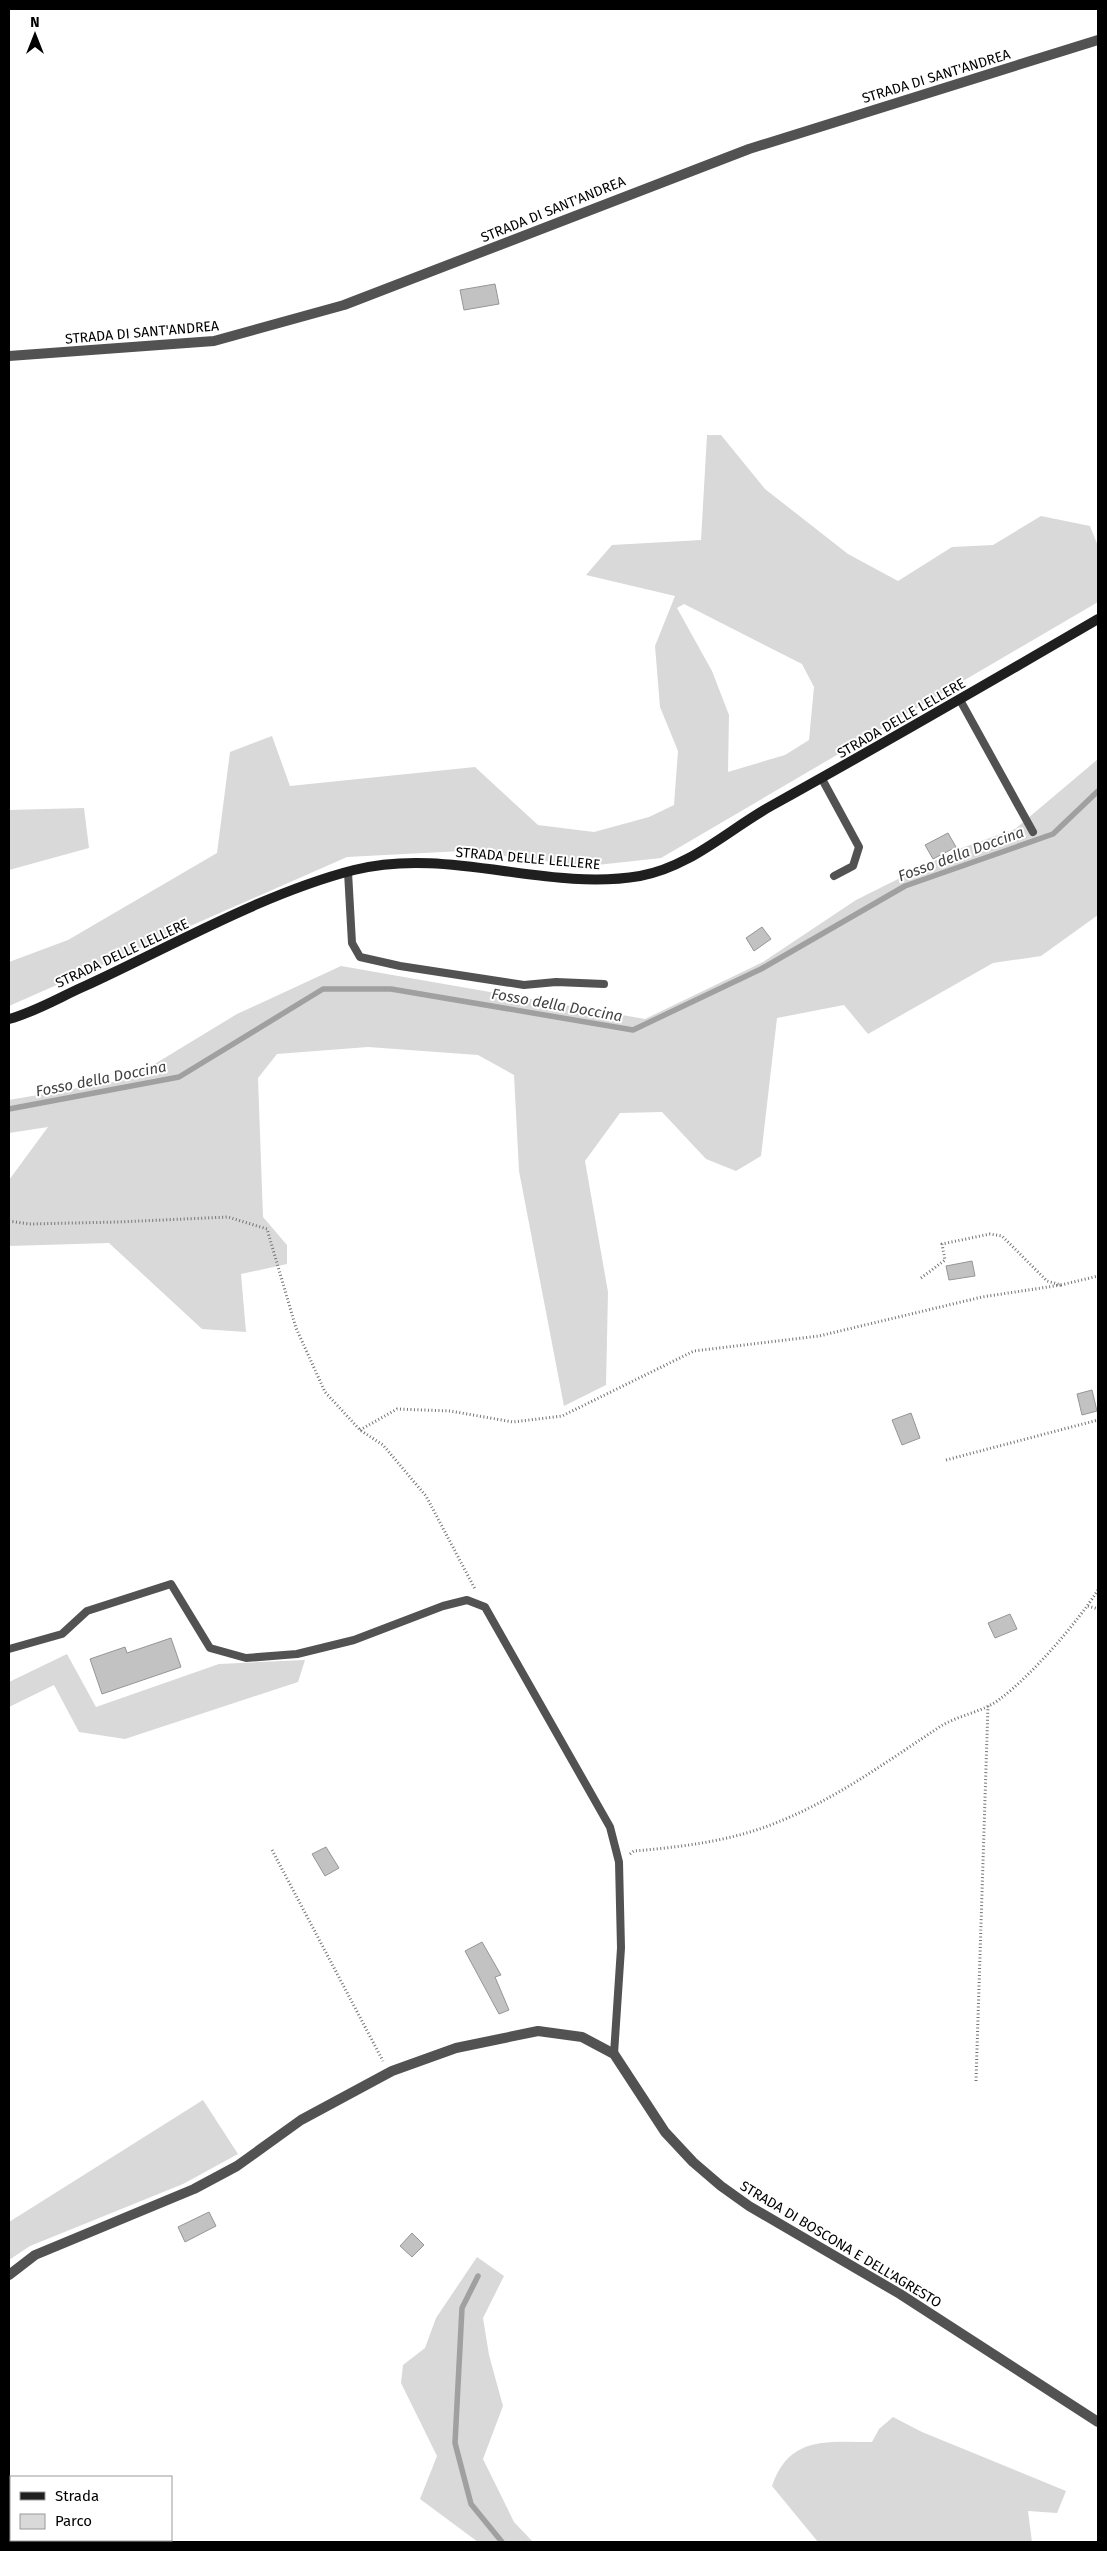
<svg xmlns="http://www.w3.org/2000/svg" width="1107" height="2551" viewBox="0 0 1107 2551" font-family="'Fira Sans',sans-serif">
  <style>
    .green { fill: #d9d9d9; fill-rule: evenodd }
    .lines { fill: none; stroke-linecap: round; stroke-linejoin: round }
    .stream { stroke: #a0a0a0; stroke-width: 5.5 }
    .building { fill: #c2c2c2; stroke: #969696 }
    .path { stroke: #747474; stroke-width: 3; stroke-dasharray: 1 2.5; stroke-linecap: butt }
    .lane { stroke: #525252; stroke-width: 8 }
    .street { stroke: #525252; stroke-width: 10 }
    .secondary { stroke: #1f1f1f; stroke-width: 10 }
    .labels { text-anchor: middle; stroke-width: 4; stroke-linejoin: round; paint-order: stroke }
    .street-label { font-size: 14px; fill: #000; stroke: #fff }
    .water-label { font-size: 15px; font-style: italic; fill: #414141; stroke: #fff }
  </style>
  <rect width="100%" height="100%" fill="#fff"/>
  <path class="green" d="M707,435H721L765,489L848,554L898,581L952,547L993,545L1041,516L1090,526L1098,546V602L661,858L588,866L462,851L347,857L9,1006V962L68,940L217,853L230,752L272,736L290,786L475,767L538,825L594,832L649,817L674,805L678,751L660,707L655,646L675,596L586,575L612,545L701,540ZM684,604L802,664L814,687L809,740L785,755L728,772L729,715L712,671L677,608Z
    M1098,759V915L1041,956L993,963L868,1034L844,1005L777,1018L761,1156L736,1171L706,1159L662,1112L620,1113L585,1161L608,1292L606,1385L564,1406L519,1171L514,1075L478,1055L368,1047L277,1054L258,1078L263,1217L287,1245V1264L241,1274L246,1332L202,1329L109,1243L9,1246V1180L48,1127L9,1133V1100L130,1079L237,1014L341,966L645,1019L763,962L856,900L956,850L1015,829Z
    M84,808L89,848L9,870V810Z
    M67,1654L96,1707L219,1664L305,1660L298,1682L125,1739L79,1732L54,1685L9,1707V1682Z
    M203,2100L238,2154L183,2184L30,2246L9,2260V2222Z
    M477,2257L504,2276L483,2318L489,2355L503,2406L483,2459L514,2522L533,2542H478L420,2499L437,2456L401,2383L403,2365L425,2348L436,2318Z
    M893,2417L922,2432L1066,2491L1057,2513L1028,2511L1032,2542H818L772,2486C789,2435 828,2442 872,2442L879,2429Z"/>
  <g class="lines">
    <path class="stream" d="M9,1109L179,1077L323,989H391L633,1030L761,969L905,886L1053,834L1098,791
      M478,2276L462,2308L455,2443L471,2504L502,2542"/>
  </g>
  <path class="building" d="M495,284L499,304L464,310L460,290Z
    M948,833L956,847L933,859L925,845Z
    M762,927L771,939L754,951L746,938Z
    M972,1261L975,1276L949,1280L946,1266Z
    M1092,1390L1097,1411L1082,1415L1077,1394Z
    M911,1413L920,1438L902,1445L892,1420Z
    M1010,1614L1017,1629L995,1638L988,1623Z
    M171,1638L181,1667L102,1694L90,1659L125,1647L127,1653Z
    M326,1847L339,1868L325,1876L312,1854Z
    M482,1942L501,1975L495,1977L509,2010L499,2014L465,1951Z
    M209,2212L216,2226L185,2242L178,2227Z
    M412,2233L424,2245L412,2257L400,2246Z"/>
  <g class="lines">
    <path class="path" d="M9,1221L29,1224L118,1222L228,1217L267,1229L296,1328L325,1392L360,1430L383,1445L426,1496L475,1589
      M921,1278L945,1260L942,1244L990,1234L1002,1236L1047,1281L1061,1285L1098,1276
      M360,1430L397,1409L450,1411L513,1422L562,1416L694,1351L819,1336L982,1297L1061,1285
      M946,1460L1098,1420
      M1088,1606L1098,1609
      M272,1850L383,2061
      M630,1854L634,1851C681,1847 733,1841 778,1822C836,1799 889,1760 941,1726C959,1715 983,1712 1000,1699C1032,1675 1077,1623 1098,1590
      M976,2081L988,1705"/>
    <path class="lane" d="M960,700L1033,832
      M822,779L859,847L853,866L834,876
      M348,872L352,943L360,957L400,966L524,985L556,982L604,984
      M9,1649L62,1634L87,1611L171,1584L210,1648L246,1658L297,1654L354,1640L443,1606L467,1600L485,1607L610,1827L619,1862L621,1948L614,2054"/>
    <path class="street" d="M9,356L214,341L344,305L749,149L1098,40
      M9,2275L35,2255L194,2189L237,2166L301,2120L392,2071L456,2048L538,2031L582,2037L614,2054L665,2132L693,2162L721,2186L749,2206L900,2294L1098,2422"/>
    <path class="secondary" d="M9,1019C35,1012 60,997 85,986C170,947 264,893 354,870C449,846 545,892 640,876C690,867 728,830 771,806C881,745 990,682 1098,619"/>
  </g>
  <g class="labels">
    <g class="street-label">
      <text transform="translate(936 76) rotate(-17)" y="5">STRADA DI SANT'ANDREA</text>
      <text transform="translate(553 209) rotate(-22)" y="5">STRADA DI SANT'ANDREA</text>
      <text transform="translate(142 332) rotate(-5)" y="5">STRADA DI SANT'ANDREA</text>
      <text transform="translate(901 718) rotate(-30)" y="5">STRADA DELLE LELLERE</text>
      <text transform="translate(528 858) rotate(5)" y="5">STRADA DELLE LELLERE</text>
      <text transform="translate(122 953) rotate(-25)" y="5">STRADA DELLE LELLERE</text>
      <text transform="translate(841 2244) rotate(31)" y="5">STRADA DI BOSCONA E DELL'AGRESTO</text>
    </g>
    <g class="water-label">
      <text transform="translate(961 854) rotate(-20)" y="5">Fosso della Doccina</text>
      <text transform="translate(557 1005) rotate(10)" y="5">Fosso della Doccina</text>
      <text transform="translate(101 1079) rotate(-11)" y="5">Fosso della Doccina</text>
    </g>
  </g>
  <rect width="1107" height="2551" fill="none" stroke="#000000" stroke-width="20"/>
  <rect x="10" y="2476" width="162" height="65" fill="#ffffff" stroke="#999999"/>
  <rect x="20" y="2492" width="25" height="8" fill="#1f1f1f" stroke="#999999"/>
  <text x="55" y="2501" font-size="15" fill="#000000">Strada</text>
  <rect x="20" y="2514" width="25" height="15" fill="#d9d9d9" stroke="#999999"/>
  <text x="55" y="2526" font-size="15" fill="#000000">Parco</text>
  <g transform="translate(35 35)" stroke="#ffffff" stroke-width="4" paint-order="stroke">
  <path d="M0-4L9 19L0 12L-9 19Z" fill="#000000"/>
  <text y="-8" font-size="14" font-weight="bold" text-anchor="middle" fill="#000000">N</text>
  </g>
</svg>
